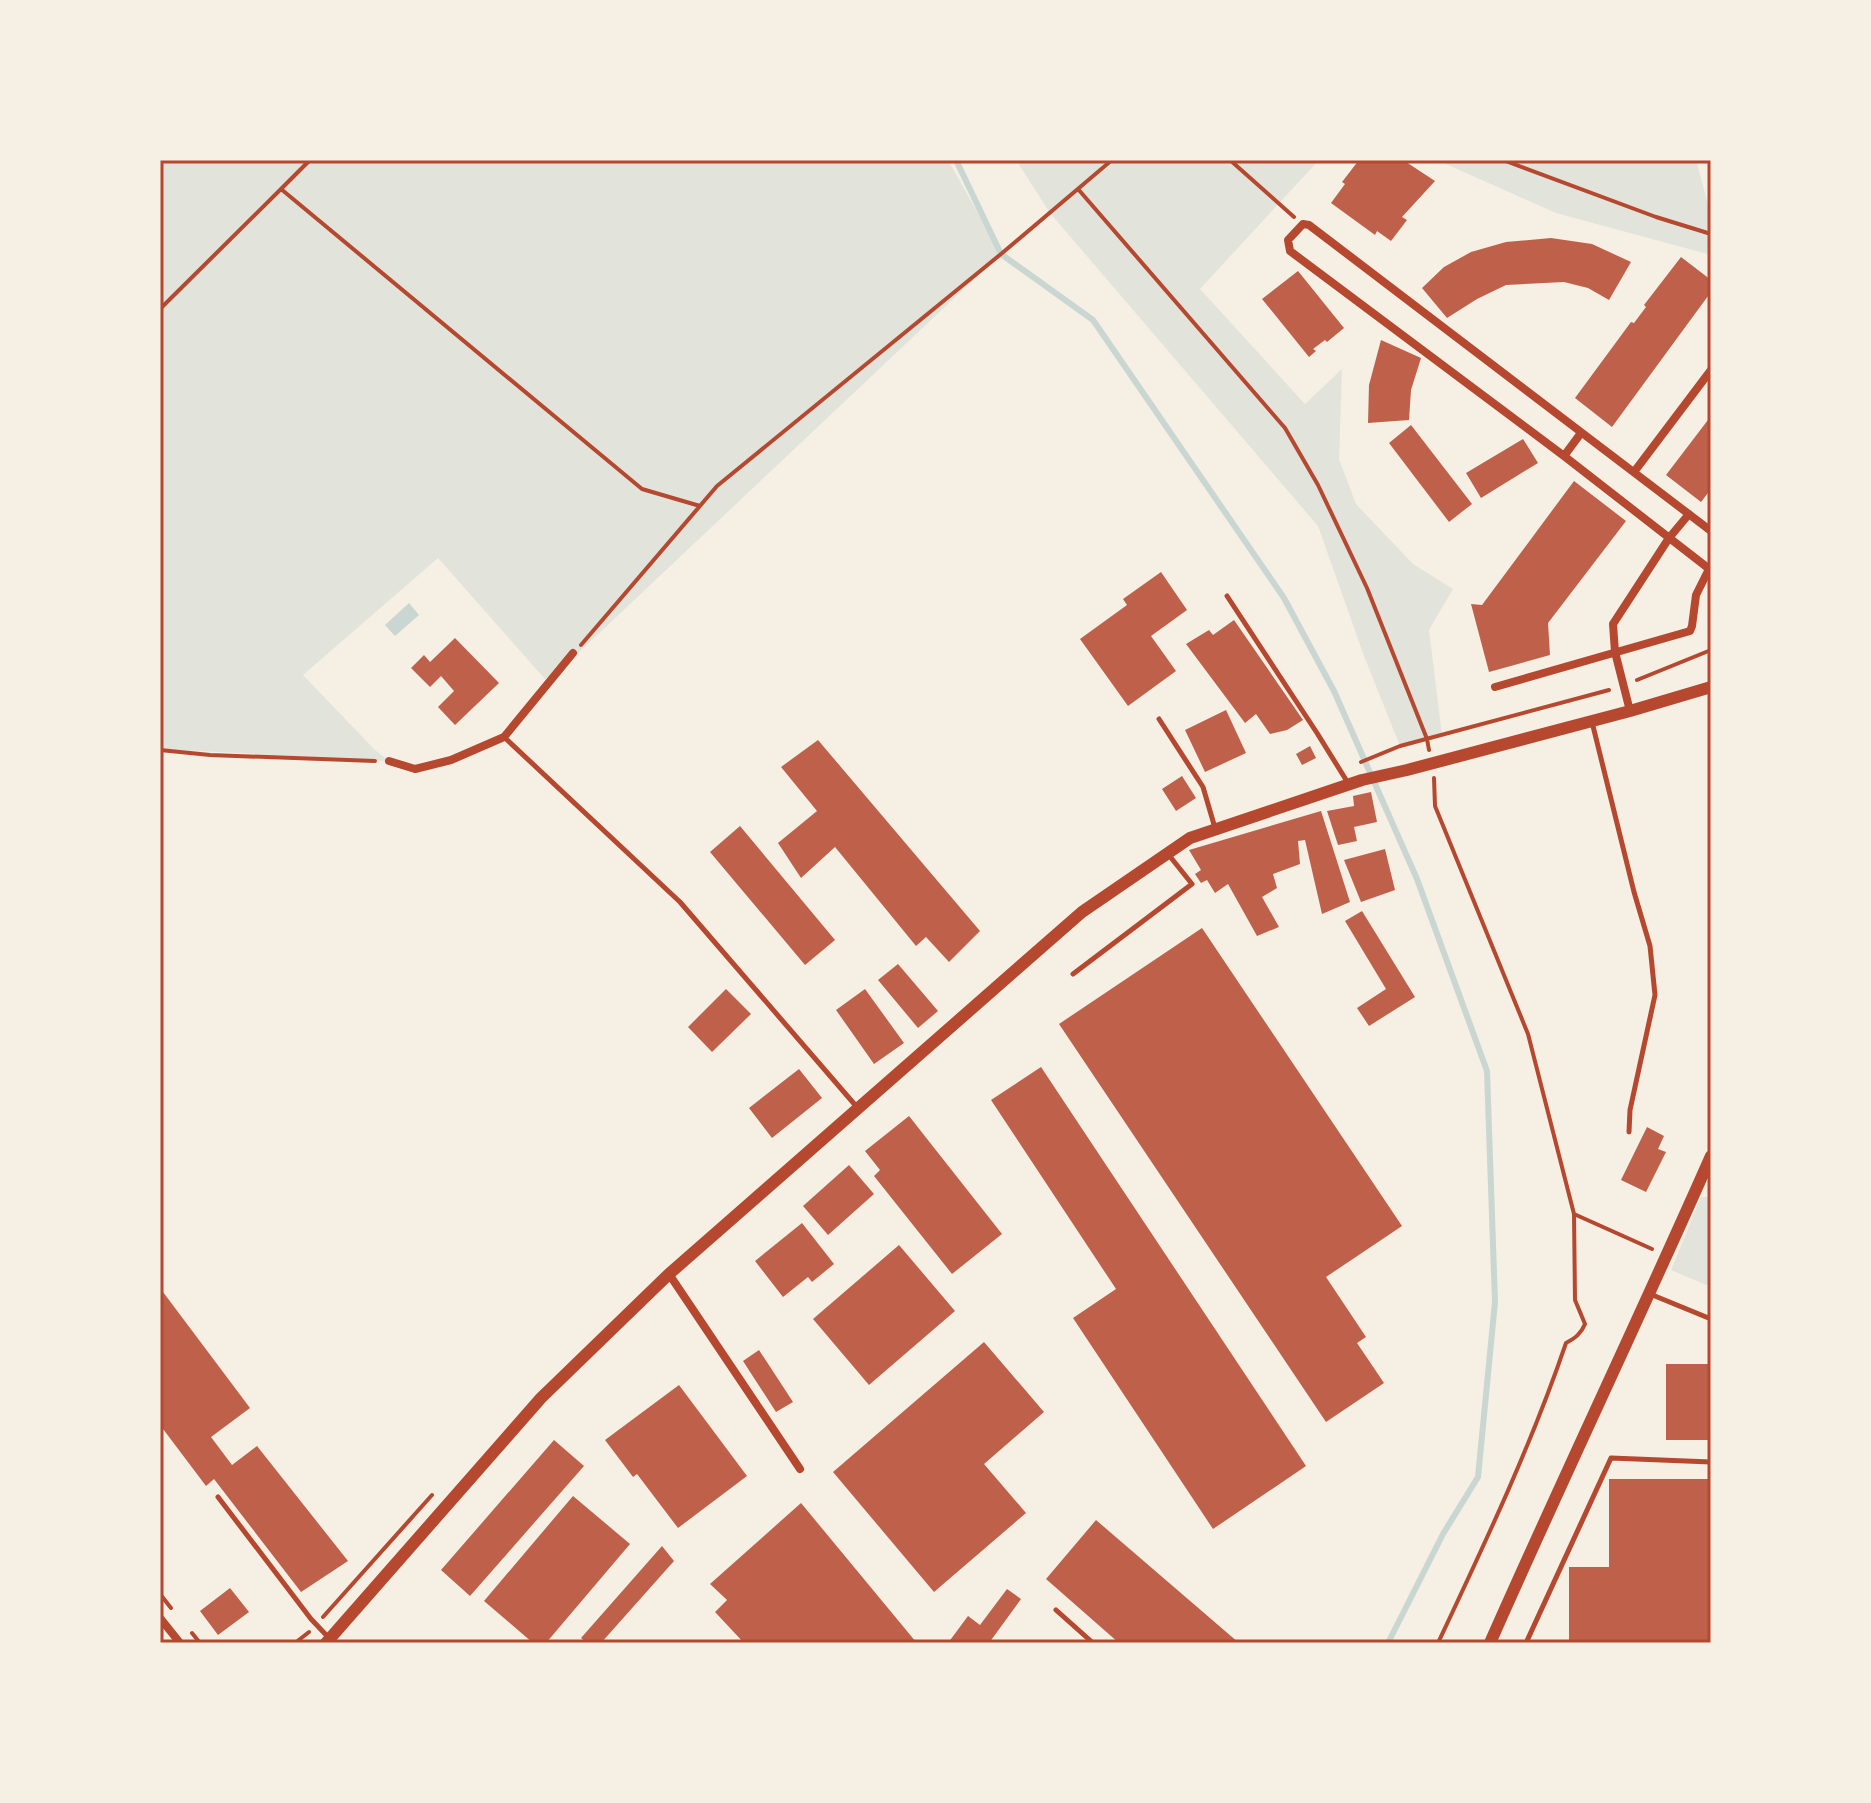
<svg xmlns="http://www.w3.org/2000/svg" width="1871" height="1803" viewBox="0 0 1871 1803" font-family="'Public Sans',sans-serif">
  <style>
    .green { fill: #e2e4dc }
    .water { fill: #c9d6d2 }
    .lines { fill: none; stroke-linecap: round; stroke-linejoin: round }
    .stream { stroke: #c9d6d2; stroke-width: 6 }
    .building { fill: #bf614a }
    .path { stroke: #b5482f; stroke-width: 4 }
    .service { stroke: #b5482f; stroke-width: 5 }
    .minor { stroke: #b5482f; stroke-width: 8 }
    .tertiary { stroke: #b5482f; stroke-width: 12 }
    .neatline { fill: none; stroke: #b5482f; stroke-width: 3 }
  </style>
  <rect width="100%" height="100%" fill="#f6efe4"/>
  <path class="green" d="M160,160H948L1001,254L558,672L545,679L438,558L303,675L375,750L389,761L160,749Z
    M1016,160H1112L1076,193L1117,160H1319L1200,289L1305,404L1342,369L1339,459L1356,504L1413,564L1453,589L1429,630L1442,735L1400,746L1364,656L1318,526L1050,213Z
    M1437,160H1696L1711,215V255L1556,213Z
    M1701,1197H1711V1287L1671,1270Z"/>
  <path class="water" d="M409,603L419,615L395,636L385,625Z"/>
  <g class="lines">
    <path class="stream" d="M956,160L1001,254L1093,320L1284,598L1334,691L1417,879L1487,1071L1495,1302L1478,1477L1443,1534L1388,1643"/>
  </g>
  <path class="building" d="M1359,160H1403L1435,181L1402,217L1407,220L1391,241L1377,231L1375,235L1331,203L1345,184L1342,182Z
    M1551,238L1592,244L1631,262L1609,300L1588,288L1564,282L1506,285L1477,299L1447,318L1422,288L1444,267L1471,252L1506,242Z
    M1681,257L1711,280V299L1708,296L1612,427L1575,398L1631,322L1634,323L1646,307L1644,305Z
    M1298,271L1344,328L1327,342L1325,340L1313,349L1316,351L1309,357L1262,299Z
    M1381,340L1421,358L1411,390L1409,420L1368,423L1369,385Z
    M1711,416V489L1701,502L1666,475Z
    M1411,425L1472,504L1449,522L1389,443Z
    M1523,439L1538,463L1481,498L1466,473Z
    M1574,481L1626,521L1548,623L1550,655L1489,672L1471,604L1482,605Z
    M1161,572L1187,610L1151,636L1176,671L1128,706L1080,639L1127,605L1123,599Z
    M1234,620L1303,720L1287,730L1270,734L1256,714L1245,723L1186,644L1209,630L1213,635Z
    M455,638L499,683L455,725L438,707L454,691L441,676L430,687L411,668L424,655L430,662Z
    M1226,710L1246,753L1205,772L1185,730Z
    M818,740L980,931L949,962L926,937L916,946L835,847L801,878L778,843L817,811L781,767Z
    M1310,746L1316,758L1302,765L1296,754Z
    M1182,776L1196,798L1176,811L1162,789Z
    M1371,792L1377,822L1354,827L1357,841L1338,845L1327,811L1354,806L1353,796Z
    M1321,811L1350,902L1322,914L1305,840L1298,841L1300,864L1273,874L1277,888L1262,897L1279,927L1257,936L1228,884L1215,893L1207,880L1201,883L1195,874L1201,870L1189,850Z
    M740,826L835,940L805,965L710,852Z
    M1385,849L1395,890L1361,902L1344,860Z
    M1362,911L1415,997L1369,1026L1357,1008L1386,989L1345,921Z
    M1202,928L1402,1226L1326,1277L1366,1337L1357,1343L1384,1383L1326,1422L1059,1024Z
    M898,964L938,1011L918,1028L878,980Z
    M726,989L751,1014L712,1052L688,1027Z
    M865,989L904,1043L874,1064L836,1010Z
    M1041,1067L1306,1466L1213,1529L1073,1318L1116,1289L991,1100Z
    M799,1069L822,1098L772,1138L749,1108Z
    M909,1116L1002,1234L952,1274L874,1176L880,1170L865,1151Z
    M1647,1127L1664,1136L1658,1149L1666,1152L1646,1192L1621,1180Z
    M849,1165L874,1194L828,1235L803,1206Z
    M802,1223L834,1264L812,1282L808,1277L783,1297L755,1261Z
    M899,1245L955,1311L869,1385L813,1319Z
    M160,1288L250,1408L211,1437L232,1465L257,1446L348,1561L301,1592L214,1479L206,1486L160,1425Z
    M984,1342L1044,1412L984,1464L1026,1513L934,1592L833,1472Z
    M759,1350L793,1402L776,1412L743,1361Z
    M1666,1364H1711V1440H1666Z
    M679,1385L747,1476L678,1528L637,1474L633,1477L605,1440Z
    M554,1440L584,1466L470,1596L441,1570Z
    M1609,1479H1711V1643H1569V1567H1609Z
    M573,1496L630,1544L546,1643H533L484,1601Z
    M801,1503L916,1642L915,1643H744L715,1612L727,1600L710,1584Z
    M1096,1520L1239,1643H1119L1046,1579Z
    M662,1546L674,1561L601,1643H587L581,1638Z
    M230,1588L249,1612L218,1635L200,1611Z
    M1007,1589L1021,1599L989,1643H948L968,1616L980,1625Z"/>
  <g class="lines">
    <path class="path" d="M1230,160L1294,217
      M1503,160L1656,217L1711,234
      M281,189L310,160
      M1078,189L1285,428L1318,485L1367,588L1427,739L1429,750
      M160,309L281,189L642,489L700,506
      M581,645L717,486L1001,254L1112,160
      M1637,680L1711,650
      M160,750L210,755L375,761
      M1361,762L1400,746L1609,690
      M1434,778L1435,806L1528,1034L1574,1214L1575,1300L1585,1324C1581,1334 1575,1338 1566,1343C1531,1446 1484,1545 1438,1643
      M1574,1214L1652,1249
      M160,1594L171,1608
      M323,1617L432,1495
      M192,1633L200,1643
      M295,1643L309,1632"/>
    <path class="service" d="M1227,596L1317,733L1348,783
      M1159,719L1203,787L1215,828
      M1592,722L1634,892L1650,946L1655,995L1630,1110L1629,1132
      M504,737L680,902L856,1106
      M1073,974L1192,884L1168,854
      M1650,1294L1711,1319
      M218,1497L311,1619L329,1638
      M1056,1610L1093,1643
      M1526,1643L1611,1458L1711,1462"/>
    <path class="minor" d="M1564,456L1581,433
      M1634,472L1711,370
      M1708,568L1564,456L1290,251L1288,240L1303,224L1309,225L1711,531
      M1495,687L1690,631L1692,626L1696,595L1711,565
      M1630,711L1615,652L1613,624L1669,538L1689,514
      M389,761L415,769L451,760L504,737L573,653
      M669,1274L800,1469
      M160,1618L180,1643"/>
    <path class="tertiary" d="M326,1643L541,1398L669,1274L1082,912L1190,838L1362,780L1407,770L1630,711L1711,687
      M1490,1643C1562,1480 1639,1319 1711,1156"/>
  </g>
  <rect width="1871" height="1803" fill="none" stroke="#f6efe4" stroke-width="324"/>
  <rect x="162" y="162" width="1547" height="1479" class="neatline"/>
</svg>
